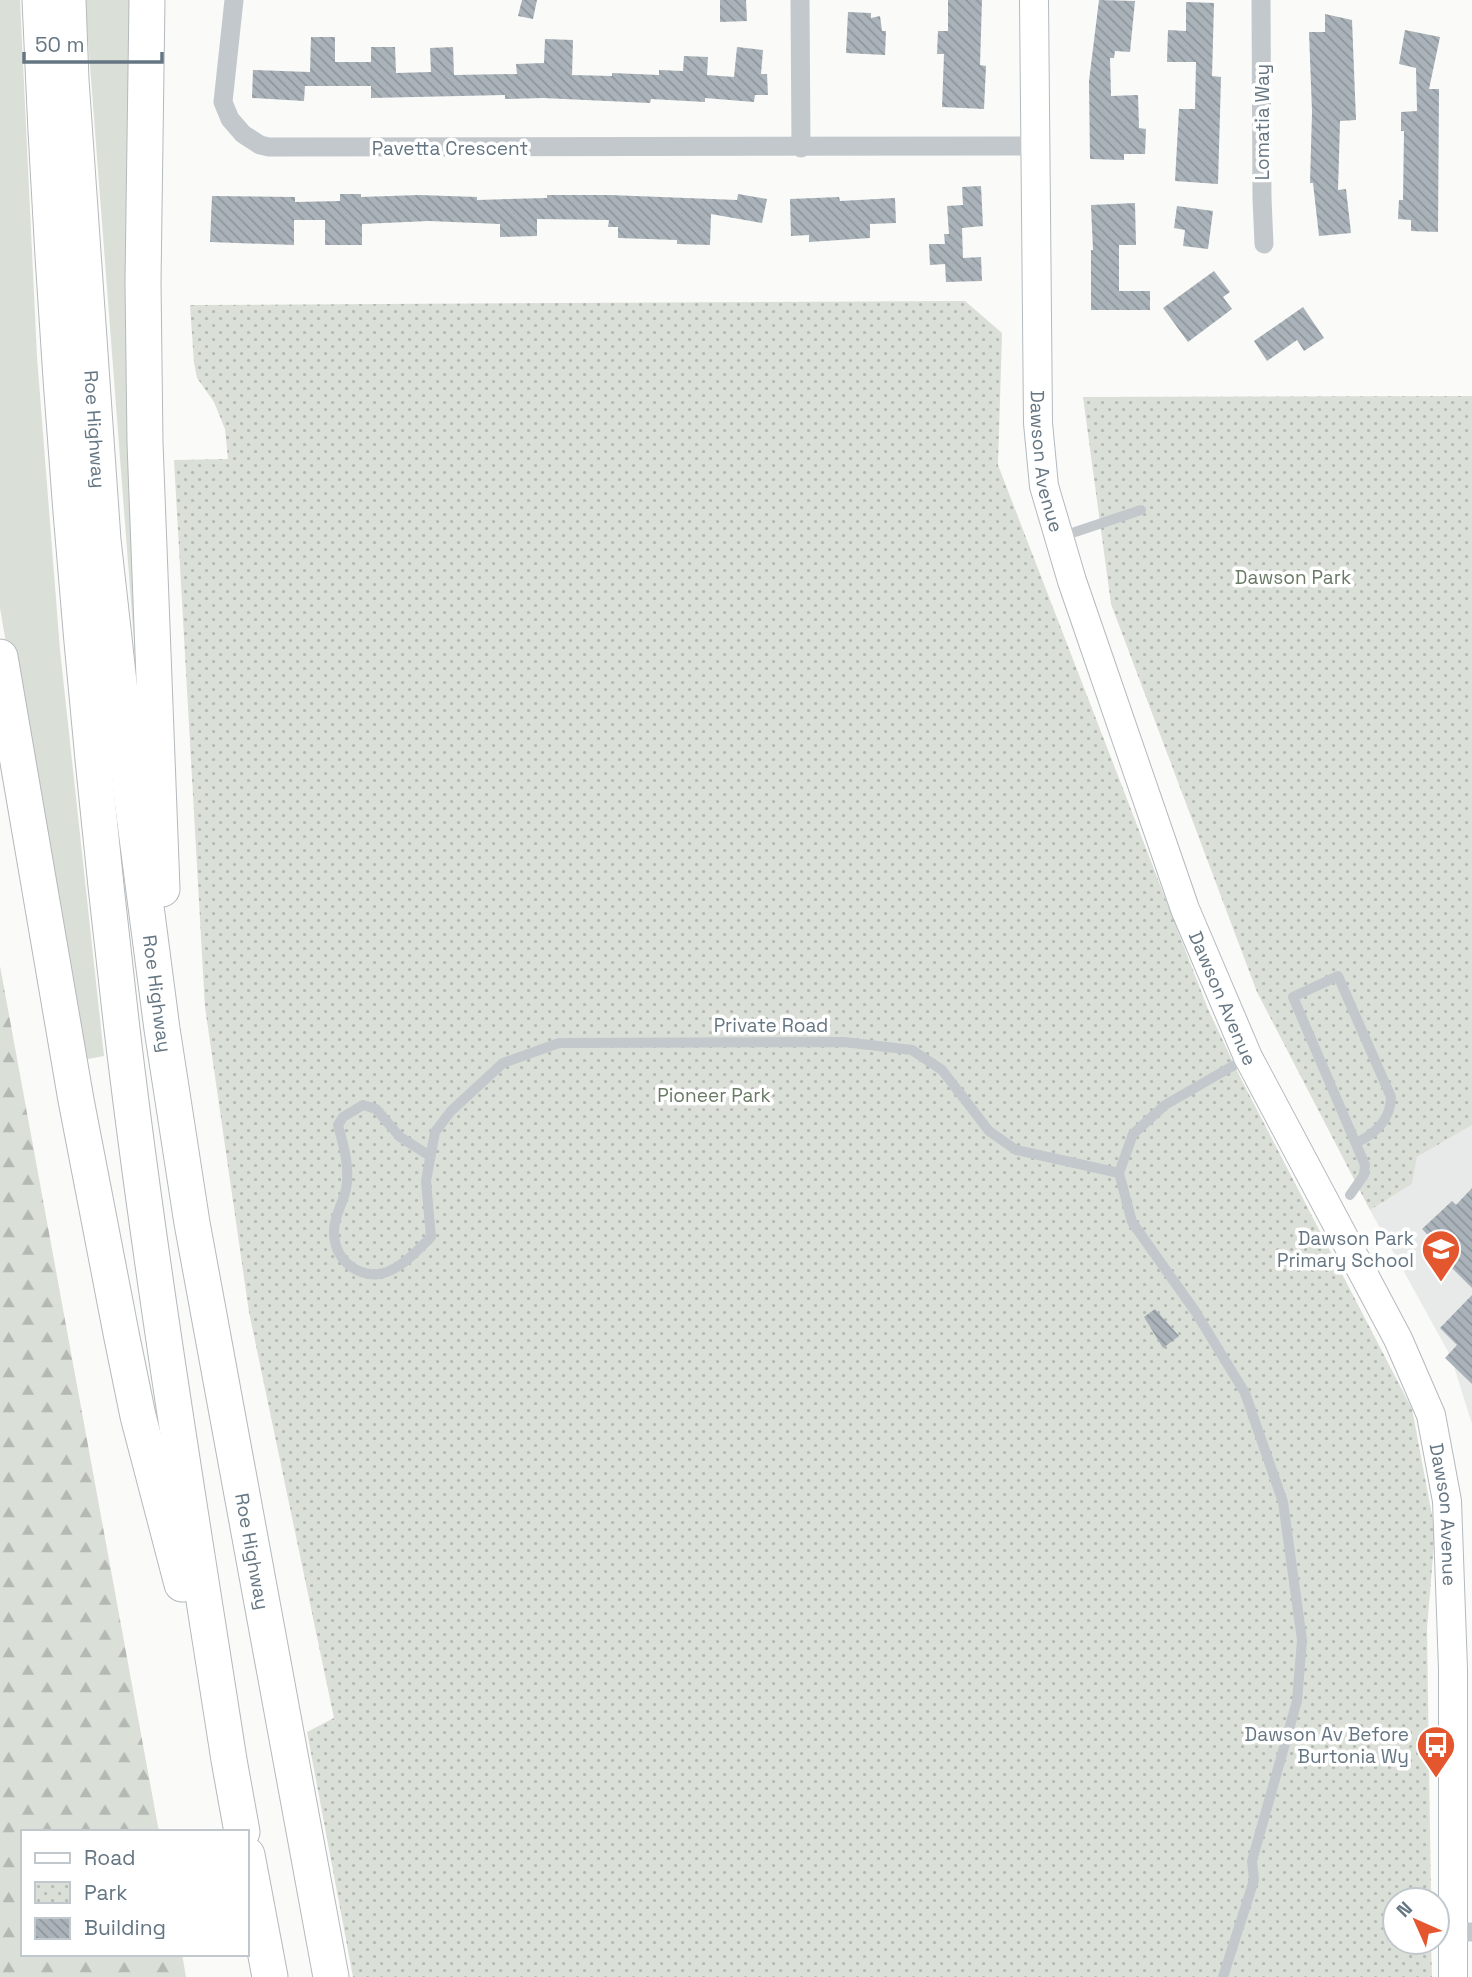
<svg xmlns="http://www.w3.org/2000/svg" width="1472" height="1977" viewBox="0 0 1472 1977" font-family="'Space Grotesk',sans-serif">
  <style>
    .built { fill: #e8e9e9 }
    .grass { fill: #dadfd7 }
    .forest { fill: url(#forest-firs) }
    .park { fill: url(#park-dots) }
    .building { fill: url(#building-back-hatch) }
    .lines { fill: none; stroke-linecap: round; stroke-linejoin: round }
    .secondary-casing { stroke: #b3babf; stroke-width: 30 }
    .highway-casing { stroke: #b4b9bd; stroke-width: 37 }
    .lane { stroke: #c3c8cc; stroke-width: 10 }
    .street { stroke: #c3c8cc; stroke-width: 19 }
    .secondary { stroke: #fff; stroke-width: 28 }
    .highway { stroke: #fff; stroke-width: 35 }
    .labels { text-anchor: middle; stroke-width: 7; stroke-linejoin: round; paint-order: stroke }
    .street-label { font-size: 19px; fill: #657683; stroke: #fff }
    .park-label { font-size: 19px; fill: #687a64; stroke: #fff }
    .poi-label { font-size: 19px; fill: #657683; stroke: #fff; text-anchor: end }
  </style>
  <defs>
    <pattern id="forest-firs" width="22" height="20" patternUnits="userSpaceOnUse" patternTransform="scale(1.75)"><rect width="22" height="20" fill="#dadfd7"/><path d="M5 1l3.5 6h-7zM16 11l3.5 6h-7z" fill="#b4b9b4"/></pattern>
    <pattern id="park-dots" width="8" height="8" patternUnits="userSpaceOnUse" patternTransform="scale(1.75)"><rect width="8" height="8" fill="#dadfd7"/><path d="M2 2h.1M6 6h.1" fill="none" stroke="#b4b9b4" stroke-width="1.8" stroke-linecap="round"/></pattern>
    <pattern id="building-back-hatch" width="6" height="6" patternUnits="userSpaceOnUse" patternTransform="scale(1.75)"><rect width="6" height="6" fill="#aab3b9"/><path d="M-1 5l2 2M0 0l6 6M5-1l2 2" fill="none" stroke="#8e969c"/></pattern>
  </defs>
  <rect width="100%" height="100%" fill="#fafaf8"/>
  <path class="built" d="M1472,1125V1424L1451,1357L1370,1210L1412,1184L1417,1157Z"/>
  <path class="grass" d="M0,0H20L37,357L60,650L104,1056L77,1061L0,608Z
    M85,0H137L131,303L136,667Z"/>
  <path class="forest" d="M0,966L159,1832H23V1954H182L186,1977H0Z"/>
  <path class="park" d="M965,301L1002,333L998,465L1208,1009L1241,1079L1412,1409L1435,1531L1427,1629L1431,1900H1395V1942H1431L1432,1977H353L307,1732L334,1718L249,1312L205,1007L174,460L228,459L225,429L214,402L197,378L194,363L190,305Z
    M1472,396V1125L1417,1157L1412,1184L1370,1210L1257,992L1111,604L1083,397Z"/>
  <path class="building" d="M522,0H537L533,19L518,16Z
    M720,0H746L747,21L720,22Z
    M948,0H982L980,65L986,66L984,109L942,107L944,54H937L938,31H948Z
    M1099,0L1135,1L1130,52L1115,51L1114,58H1110L1111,96L1138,95L1139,128L1146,129L1145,154H1124V160L1090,159L1089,81Z
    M1186,2L1214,3L1212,76L1221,77L1218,184L1175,181L1179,109H1195L1196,62H1167L1168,30L1186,31Z
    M848,12L871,13V18L880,16L882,31H886L885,55L846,53Z
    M1325,14L1352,20L1356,120L1340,121L1338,190L1346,189L1351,233L1319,236L1313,183H1310L1312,112L1309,32H1325Z
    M1405,30L1440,37L1429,89H1439L1438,232L1411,231V220L1398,219L1399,200H1403L1404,131H1401V112L1417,111L1416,68L1399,64Z
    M311,37H335V62H371V47H395L396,73L431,72L430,48L453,47L454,75L517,74L516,64L544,63L545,39L573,40L572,75L612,76V73L659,75V70L683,71L684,56L708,57L707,75L734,77L737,47L763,50L761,74H767L768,95H755L754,102L705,98V102L651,99L650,103L543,98L505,99V95L371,98V86H305L304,101L252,98L253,70L310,72Z
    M981,186L983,226L962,228L963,258L981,257L982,281L946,282L945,264L930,265L929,244H945L944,234H949L947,206L963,205L962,187Z
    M340,194H361V197L419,195L477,197V200L547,198V195H610L737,200L738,194L767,199L762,223L711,214L710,245L677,244V240L618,238V227H608L609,220L537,219V236L500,237V224L429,221L362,224V245H325V220H294V245L210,242L212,196L295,197V202L340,201Z
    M839,197L840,201L895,198L896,223L870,224V238L809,242V235L791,236L790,199Z
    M1135,203L1136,245H1119V291H1150V310H1091V250H1093L1091,205Z
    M1177,206L1213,211L1208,249L1183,246L1185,230L1174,228Z
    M1214,271L1230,292L1223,297L1232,309L1188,342L1163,308Z
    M1303,307L1324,338L1304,351L1297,340L1267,361L1254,341Z
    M1472,1188V1288L1443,1259L1447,1255L1422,1229L1452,1201L1456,1205Z
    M1472,1295V1384L1445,1358L1457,1345L1440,1328Z
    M1155,1309L1179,1336L1163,1348L1144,1317Z"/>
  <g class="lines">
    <g class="secondary-casing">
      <g id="secondary">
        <path id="s1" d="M1034,0L1038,423L1044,486L1072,581L1185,909L1248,1057L1398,1339L1431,1415L1447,1501L1453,1669V1977"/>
      </g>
    </g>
    <g class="highway-casing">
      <g id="highway">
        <path d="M40,0C54,344 82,687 122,1029C151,1273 191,1516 229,1760L242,1832"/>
        <path id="s2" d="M68,0L71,80L103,540L132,799L162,1029L192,1223L331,1977"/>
        <path d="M147,0L143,282L145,443L162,889"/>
        <path d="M0,657L76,1100L122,1338L138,1416L182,1584"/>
        <path d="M247,1855L270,1977"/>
      </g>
    </g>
    <path class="lane" d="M1060,537L1141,510
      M430,1156L400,1137L376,1109L363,1105L343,1117L338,1125C344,1147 350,1167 346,1189C343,1203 334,1216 334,1231C334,1245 338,1256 349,1265C381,1290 408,1260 431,1237L426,1181L435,1132L451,1111L503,1063L559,1043L844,1042L912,1050L942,1070L989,1131L1016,1150L1119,1173
      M1350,1195L1364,1175L1365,1165L1293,997L1338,976L1391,1097C1391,1119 1375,1134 1356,1143
      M1223,1977L1254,1880L1252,1861L1297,1701L1302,1640L1283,1502L1245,1393L1195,1311L1132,1222L1119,1173L1133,1134L1165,1105L1245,1059"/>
    <path class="street" d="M234,0L223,102L230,119L243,134L260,145L269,147L1033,146
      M800,0L801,148
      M1261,0L1262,199L1264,244
      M1453,1932H1472"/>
    <use href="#secondary" class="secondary"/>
    <use href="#highway" class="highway"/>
  </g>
  <defs>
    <g id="school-pin" transform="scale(2.0125)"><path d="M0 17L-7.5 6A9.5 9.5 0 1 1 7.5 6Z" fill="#e4572e" stroke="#fff"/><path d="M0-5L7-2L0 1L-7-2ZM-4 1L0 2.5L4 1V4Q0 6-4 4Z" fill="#fff"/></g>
    <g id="bus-pin" transform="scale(2.0125)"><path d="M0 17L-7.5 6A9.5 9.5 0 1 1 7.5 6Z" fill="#e4572e" stroke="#fff"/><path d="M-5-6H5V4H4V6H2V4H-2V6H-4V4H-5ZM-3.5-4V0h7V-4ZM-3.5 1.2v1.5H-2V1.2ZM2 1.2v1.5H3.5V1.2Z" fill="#fff"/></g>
  </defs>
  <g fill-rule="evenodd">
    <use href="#school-pin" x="1441" y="1249"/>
    <use href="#bus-pin" x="1436" y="1745"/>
  </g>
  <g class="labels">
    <g class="street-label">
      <text transform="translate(1262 122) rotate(-90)" y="7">Lomatia Way</text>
      <text x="450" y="155">Pavetta Crescent</text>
      <text dy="7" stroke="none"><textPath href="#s2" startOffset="430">Roe Highway</textPath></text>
      <text dy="7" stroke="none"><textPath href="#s1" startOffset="462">Dawson Avenue</textPath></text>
      <text dy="7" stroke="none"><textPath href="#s2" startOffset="998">Roe Highway</textPath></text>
      <text dy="7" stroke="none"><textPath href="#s1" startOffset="1029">Dawson Avenue</textPath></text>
      <text x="771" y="1032">Private Road</text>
      <text dy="7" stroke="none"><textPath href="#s1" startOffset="1596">Dawson Avenue</textPath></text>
      <text dy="7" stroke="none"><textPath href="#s2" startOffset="1564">Roe Highway</textPath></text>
    </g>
    <g class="park-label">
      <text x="1293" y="584">Dawson Park</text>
      <text x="714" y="1102">Pioneer Park</text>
    </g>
    <g class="poi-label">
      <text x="1414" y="1245">Dawson Park<tspan x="1414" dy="22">Primary School</tspan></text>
      <text x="1409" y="1741">Dawson Av Before<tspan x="1409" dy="22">Burtonia Wy</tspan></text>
    </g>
  </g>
  <rect x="21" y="1830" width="228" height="126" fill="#ffffff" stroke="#c1c8cd" stroke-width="2"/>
  <rect x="35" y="1853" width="35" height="10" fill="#ffffff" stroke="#c1c8cd" stroke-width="2"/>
  <text x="84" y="1865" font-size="21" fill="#657683">Road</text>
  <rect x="35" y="1882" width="35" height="21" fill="url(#park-dots)" stroke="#c1c8cd" stroke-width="2"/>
  <text x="84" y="1900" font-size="21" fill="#657683">Park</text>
  <rect x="35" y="1918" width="35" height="21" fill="url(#building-back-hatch)" stroke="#c1c8cd" stroke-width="2"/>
  <text x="84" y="1935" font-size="21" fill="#657683">Building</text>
  <g transform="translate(1416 1921) rotate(315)"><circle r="33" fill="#ffffff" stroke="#c1c8cd" stroke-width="2"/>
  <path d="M0-5L12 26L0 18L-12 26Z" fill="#e4572e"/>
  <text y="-10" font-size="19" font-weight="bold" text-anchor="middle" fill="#657683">N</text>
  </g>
  <path d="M24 52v10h138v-10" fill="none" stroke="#657683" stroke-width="3.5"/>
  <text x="35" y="52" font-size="21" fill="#657683" stroke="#ffffff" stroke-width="5" paint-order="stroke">50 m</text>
</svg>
